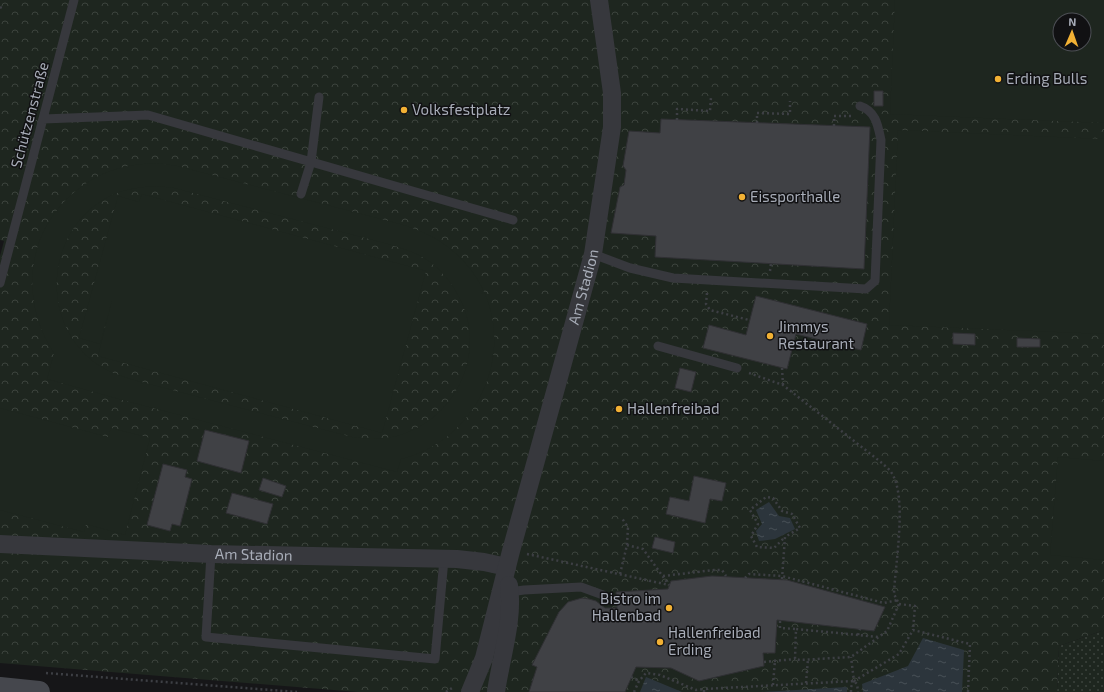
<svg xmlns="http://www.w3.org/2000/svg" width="1104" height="692" viewBox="0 0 1104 692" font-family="'Exo 2',sans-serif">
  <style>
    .grass { fill: url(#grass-dots) }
    .forest { fill: url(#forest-crowns); fill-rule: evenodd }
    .pitch { fill: #1e261f; fill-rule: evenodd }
    .water { fill: url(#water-ripples) }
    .building { fill: #404145; stroke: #303034 }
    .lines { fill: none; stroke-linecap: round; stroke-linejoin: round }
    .path { stroke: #3d3f44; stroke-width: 2.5; stroke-dasharray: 2 3; stroke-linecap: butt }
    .service { stroke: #37383d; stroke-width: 9 }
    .minor { stroke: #37383d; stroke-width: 18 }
    .secondary { stroke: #45474d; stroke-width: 22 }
    .poi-dot { fill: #f2b134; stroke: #111113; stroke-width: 1.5 }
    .labels { text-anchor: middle; stroke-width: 3; stroke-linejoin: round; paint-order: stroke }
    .poi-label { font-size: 15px; fill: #a8adb8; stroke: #111113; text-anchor: start }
    .street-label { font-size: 15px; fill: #a8adb8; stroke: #111113 }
  </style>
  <defs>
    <pattern id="grass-dots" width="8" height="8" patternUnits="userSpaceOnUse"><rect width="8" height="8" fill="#1e261f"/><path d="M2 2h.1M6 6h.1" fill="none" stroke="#3c433d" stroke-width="1.8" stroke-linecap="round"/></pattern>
    <pattern id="forest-crowns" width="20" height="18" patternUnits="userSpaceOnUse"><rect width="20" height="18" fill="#1e261f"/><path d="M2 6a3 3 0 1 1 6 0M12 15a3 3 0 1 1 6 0" fill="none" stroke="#3c433d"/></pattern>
    <pattern id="water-ripples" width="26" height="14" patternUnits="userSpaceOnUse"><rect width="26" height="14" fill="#2c353c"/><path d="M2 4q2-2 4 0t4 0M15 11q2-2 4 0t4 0" fill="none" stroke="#485056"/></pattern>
  </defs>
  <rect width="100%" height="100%" fill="#161618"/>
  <path class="grass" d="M1104,630V692H1057L1059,646Z"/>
  <path class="forest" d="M0,0H1104V630L1059,646L1057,692H358L0,663V256L4,241L0,240ZM1060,20H1084V44H1060Z"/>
  <path class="pitch" d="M895,0H1104V123L890,114ZM1060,20H1084V44H1060Z
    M898,130L1104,139V334L889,325Z
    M157,163L177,166L400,224C420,230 438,238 454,252C528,316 494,436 401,459L397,472L126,401L47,379L54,353C14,292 30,214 95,178C114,167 135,164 157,163ZM157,186L174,188L392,245C403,249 414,252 424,258C441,268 454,285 462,303C485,355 456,416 403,434C386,440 369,439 352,437L134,380C117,375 101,369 88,357C39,312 49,229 108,197C123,189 140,187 157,186Z
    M142,194L426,271L382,433L98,356L112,300L100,344L79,338L118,196L139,202Z
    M0,408L108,437L111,428L150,438L125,535L86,524L84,532L0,510Z
    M1058,457L1104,461V560L1050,555Z"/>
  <path class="water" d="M769,502L779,516L790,518L795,529L775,539L759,541L756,531L762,524L756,510Z
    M923,638L964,650L962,692H863L862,684L908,666Z
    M646,677L682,692H640Z
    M847,687V692H761Z"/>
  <path class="building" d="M874,91H883V106H874Z
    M661,119L870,127L864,269L655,257L656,236L611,233L620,187L624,185L626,170L623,166L629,131L660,133Z
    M756,296L867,324L861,350L796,334L787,369L703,348L709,325L746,335Z
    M953,333L975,334V345L953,344Z
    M1017,338L1040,339V347H1017Z
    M680,368L696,372L691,392L675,388Z
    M205,430L249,441L241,473L197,461Z
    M163,464L187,470L185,477L192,479L180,526L172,524L170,531L147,525Z
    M694,476L726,483L722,501L710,499L705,523L666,514L670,497L689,501Z
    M263,478L286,486L282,497L259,490Z
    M232,493L273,504L267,524L226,513Z
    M655,537L675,542L673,553L652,548Z
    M712,576L787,580L885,607L874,631L777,620L775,653H763L764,666L699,681L671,668L636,667L625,692H529L537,667L532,665L559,612L568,602L582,598L589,599L596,601L605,608H617L616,592L668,589L671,581Z"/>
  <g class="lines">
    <path class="path" d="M0,7L2,8
      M677,120V109L710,111L711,97
      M757,123V113L790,114V101
      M834,126V116H851
      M770,271L771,263
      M707,293L706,304L710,310L749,320
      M782,368L783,385
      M749,373L783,385L882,463C885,466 889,469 891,472C908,496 895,564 894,594L899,604L887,631L851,657L800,660L795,659L796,629L879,637
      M627,545L643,549L669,585
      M527,554L669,585
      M620,574L627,545L628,527L621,517
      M663,576L714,570H722L726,576
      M745,578L749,574L782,576L884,603L898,600
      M782,579L785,537L800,528L792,514L782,511L773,498L766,497L750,510L758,524L751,536L757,547L774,548L785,537
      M899,604L915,606L913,630
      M780,621V628L796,629
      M858,635L860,629
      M764,662L795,659
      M46,673L297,692
      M631,677L639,681
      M854,681L899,654L913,630L970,644L968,692
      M806,683L808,659
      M773,685L775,660
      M446,692L452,688
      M634,692L639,681L646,673L660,675L696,690L704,689
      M704,692V689L854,681L857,684L858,692
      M851,692V687L854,681L851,657"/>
    <path class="service" d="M43,119L148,115L513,220
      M301,194L311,162L319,97
      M593,254L630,268L673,278L866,289L875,281L881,140C878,126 876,111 860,106
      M0,283L74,0
      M658,346L737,368
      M211,554L206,637L435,659L444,559
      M510,592L524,590L581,587L603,595"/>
    <g class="minor">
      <path id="s1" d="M0,544L211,554L457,559L484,562L507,567"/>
      <path id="s2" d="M470,692L484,658L511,551L593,254L612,127V93L599,0"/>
      <path d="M496,692C501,657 514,620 509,585"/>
    </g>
    <path class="secondary" d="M0,688L39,692"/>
  </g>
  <g class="poi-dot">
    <circle cx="998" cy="79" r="4"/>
    <circle cx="404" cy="110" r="4"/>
    <circle cx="742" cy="197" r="4"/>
    <circle cx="770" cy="336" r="4"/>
    <circle cx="619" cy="409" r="4"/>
    <circle cx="669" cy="608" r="4"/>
    <circle cx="660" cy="642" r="4"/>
  </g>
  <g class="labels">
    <g class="poi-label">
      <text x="1006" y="84">Erding Bulls</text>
      <text x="412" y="115">Volksfestplatz</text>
      <text x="750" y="202">Eissporthalle</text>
      <text x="778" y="332">Jimmys<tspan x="778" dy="17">Restaurant</tspan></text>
      <text x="627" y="414">Hallenfreibad</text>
      <text x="661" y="604" text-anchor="end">Bistro im<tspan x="661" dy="17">Hallenbad</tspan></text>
      <text x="668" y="638">Hallenfreibad<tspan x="668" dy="17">Erding</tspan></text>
    </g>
    <g class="street-label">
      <text transform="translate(30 115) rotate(-75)" y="5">Schützenstraße</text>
      <text dy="5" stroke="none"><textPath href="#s2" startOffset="421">Am Stadion</textPath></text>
      <text dy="5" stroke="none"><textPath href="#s1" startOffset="254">Am Stadion</textPath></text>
    </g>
  </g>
  <g transform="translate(1072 32) rotate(2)"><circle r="19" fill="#111113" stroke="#4d4f55"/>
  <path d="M0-3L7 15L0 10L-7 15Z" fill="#f2b134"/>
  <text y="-6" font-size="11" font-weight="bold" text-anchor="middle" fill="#a8adb8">N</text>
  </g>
</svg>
